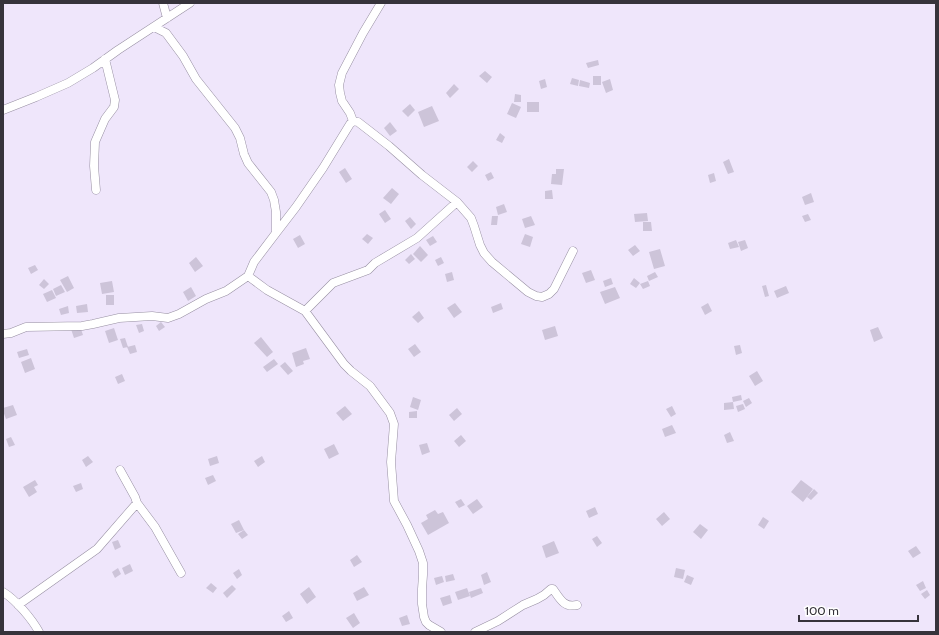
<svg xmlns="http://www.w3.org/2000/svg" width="939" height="635" viewBox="0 0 939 635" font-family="Cabin,sans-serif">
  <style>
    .building { fill: #cdc4d9 }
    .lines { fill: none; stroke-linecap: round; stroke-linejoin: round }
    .minor-casing { stroke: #978fa2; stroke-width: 9 }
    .minor { stroke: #fff; stroke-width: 8 }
  </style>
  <rect width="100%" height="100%" fill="#efe6fb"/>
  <path class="building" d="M598,60L599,65L588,68L586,63Z
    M485,71L492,77L487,83L479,76Z
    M593,76H601V85H593Z
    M572,78L579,80L578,86L570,84Z
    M545,79L547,87L541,89L539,81Z
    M610,79L613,90L606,93L602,82Z
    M580,80L590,83L589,88L579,86Z
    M454,84L459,89L450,98L446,93Z
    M515,94L521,95V102H514Z
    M527,102H539V112H527Z
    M512,103L521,107L516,118L507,114Z
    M410,104L415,110L408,117L402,111Z
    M432,106L439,121L424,127L418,112Z
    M390,122L397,131L390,136L384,128Z
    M500,133L505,137L502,143L496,140Z
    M729,159L734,172L728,174L723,162Z
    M473,161L478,166L472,172L467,167Z
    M345,168L352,179L346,183L339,172Z
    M556,169H564L562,185L551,184L552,174H556Z
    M491,172L494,178L488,181L485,175Z
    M714,173L716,181L710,183L708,175Z
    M392,188L399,194L391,204L383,198Z
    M552,190L553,199H545V191Z
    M811,193L814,202L805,205L802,197Z
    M504,204L507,212L498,215L496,207Z
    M385,210L391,219L385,223L379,214Z
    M647,213L648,221L635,222L634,214Z
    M808,214L811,220L805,222L802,216Z
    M492,216H498L497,225H491Z
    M531,216L535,225L525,228L522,219Z
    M410,217L416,224L411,229L405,221Z
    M643,222H651L652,231H643Z
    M367,234L373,238L368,244L362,239Z
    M525,234L533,237L530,247L521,244Z
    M300,235L305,244L298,248L293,239Z
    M433,236L437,242L430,246L426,240Z
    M736,240L739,247L730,249L728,243Z
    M745,240L748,248L741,251L738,242Z
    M635,245L640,251L633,256L628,250Z
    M420,246L428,255L421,262L413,254Z
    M660,249L665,266L654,269L649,252Z
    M411,254L415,259L409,264L405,260Z
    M196,257L203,266L195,272L189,263Z
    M441,257L444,263L438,266L435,260Z
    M35,265L38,270L31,274L28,268Z
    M591,270L595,280L586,283L582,273Z
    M452,272L454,280L447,282L445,274Z
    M655,272L658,277L649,281L647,276Z
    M68,276L74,288L67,292L60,280Z
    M611,278L613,284L605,287L603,281Z
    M634,278L640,283L636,288L630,284Z
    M44,279L49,284L44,289L39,285Z
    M112,281L114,292L102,294L100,283Z
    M648,281L650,286L643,289L640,284Z
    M61,285L65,292L56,296L53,289Z
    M766,285L769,296L765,297L762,286Z
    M786,286L789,293L777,298L774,291Z
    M191,287L196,296L188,301L183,292Z
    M615,287L620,298L605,304L600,292Z
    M52,290L56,298L47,302L43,294Z
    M106,295H114V305H106Z
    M455,303L462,312L454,318L447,308Z
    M501,303L503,309L493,313L491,307Z
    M708,303L712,311L705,315L701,307Z
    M87,304L88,312L77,313L76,306Z
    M68,306L69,313L61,315L59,309Z
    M419,311L424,318L418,323L412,317Z
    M161,322L165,327L159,331L156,326Z
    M142,324L144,331L139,333L136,325Z
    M80,326L83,335L74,338L71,329Z
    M555,326L558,336L545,340L542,330Z
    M878,327L883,338L874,342L870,330Z
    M114,328L118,340L109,343L105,331Z
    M261,337L273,352L267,357L254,343Z
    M125,338L128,347L123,348L120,339Z
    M415,344L421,352L414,357L408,349Z
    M135,345L137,352L130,354L127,347Z
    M740,345L742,353L736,355L734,346Z
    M306,348L310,359L303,361L304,364L296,367L292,353Z
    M27,349L29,355L19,358L17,352Z
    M31,358L35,369L25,373L21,362Z
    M274,359L278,364L267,372L263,367Z
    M285,362L293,371L288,375L280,366Z
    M757,371L763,381L755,386L749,376Z
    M122,374L125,381L118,384L115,377Z
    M741,395L742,400L733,402L732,397Z
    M413,397L421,400L418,410L410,407Z
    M749,398L752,403L746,407L743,401Z
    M733,402L734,409L724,410V403Z
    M743,404L745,409L738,412L736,406Z
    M13,405L17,415L6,419L3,411V408Z
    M345,406L352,414L343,421L336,413Z
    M672,406L676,414L671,417L666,409Z
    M457,408L462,414L454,421L449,415Z
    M417,411V418H409V412Z
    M672,425L676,433L665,437L662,429Z
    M730,432L734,441L727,443L724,435Z
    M461,435L466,441L459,447L454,441Z
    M11,437L15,445L9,447L6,439Z
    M427,443L430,452L422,455L419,445Z
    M334,444L339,454L329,459L324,449Z
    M88,456L93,462L86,467L82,460Z
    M217,456L219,463L210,466L208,459Z
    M262,456L265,462L258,467L254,461Z
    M213,475L216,481L208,485L205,478Z
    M35,480L38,485L34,487L37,492L29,497L23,487Z
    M801,480L813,489L803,502L791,492Z
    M81,483L83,489L76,492L73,486Z
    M814,489L818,493L811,500L807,497Z
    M461,499L465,505L459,508L455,502Z
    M477,499L483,507L473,514L467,506Z
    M595,507L598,514L589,518L586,511Z
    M435,510L438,514L443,512L449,523L428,535L421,523L428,519L426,515Z
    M664,512L670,519L662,526L656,519Z
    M763,517L769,521L764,529L758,525Z
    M239,520L244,530L236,533L231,524Z
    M700,524L708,530L701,539L693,532Z
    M244,530L248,535L242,539L238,534Z
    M597,536L602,543L597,547L592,539Z
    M118,540L121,547L115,550L112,542Z
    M554,541L559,553L546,558L542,546Z
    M916,546L921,553L913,558L908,551Z
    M357,555L362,562L354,567L350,560Z
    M130,564L133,571L125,575L122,568Z
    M118,568L121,574L115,578L112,572Z
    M676,568L685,570L683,579L674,577Z
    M239,569L242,575L237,579L233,573Z
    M487,572L491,582L484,585L481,575Z
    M453,574L455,580L446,582L445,576Z
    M687,575L694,578L691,585L684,582Z
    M442,576L444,582L436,585L434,578Z
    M923,581L926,588L920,591L916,585Z
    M211,583L217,588L213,593L206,588Z
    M232,585L236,589L227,598L223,593Z
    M309,587L316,597L307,604L300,594Z
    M364,587L369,595L357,601L353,593Z
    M467,588L470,596L458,600L455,592Z
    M481,588L483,593L471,598L469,592Z
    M927,590L930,595L925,599L921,594Z
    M450,595L452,603L443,606L440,598Z
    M289,611L293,618L286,622L282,616Z
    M354,613L360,623L353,628L346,618Z
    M407,615L410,624L402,626L399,618Z"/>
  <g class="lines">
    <g class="minor-casing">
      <path id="minor" d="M163,3L167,18
        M3,110L36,97L68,83L93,68L118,50L190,3
        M353,121L350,113L342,101L340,93L339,85L342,73L363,33L381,3
        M96,190L94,166L95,142L105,119L114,107L115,100L105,59
        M276,233L296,207L323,168L350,124C353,121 354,121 358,122L389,146L422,175L457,202L471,218L474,226L480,245L484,253L492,262L528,292L536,296L542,297L549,294L554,289L573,251
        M248,276L267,290L305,311L344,364L351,371L370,386L390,413L394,424L391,462L394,501L407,525L419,551L423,563V575L422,589V604L424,617L426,622L429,625L441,632
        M305,311L333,283L368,270L375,263L417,238L457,202
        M3,334L11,333L26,327L82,326L93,324L119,318L152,316L168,318L179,314L206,299L226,291L248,276L254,262L276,233V212L274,200L271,192L248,163L244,154L240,138L235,128L196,79L183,56L166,33L154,27
        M120,470L135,497L137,503L155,527L181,573
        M3,592C16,600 32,619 39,632
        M18,605L97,549L137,503
        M475,632L498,621L523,605L537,599L544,595L551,589H553C560,599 564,608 577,605"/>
    </g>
    <use href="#minor" class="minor"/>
  </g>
  <rect width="939" height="635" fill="none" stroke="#36333b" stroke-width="8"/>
  <path d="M799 615v6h119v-6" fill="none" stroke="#36333b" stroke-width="2"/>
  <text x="805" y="615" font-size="12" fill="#36333b" stroke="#ffffff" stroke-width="3" paint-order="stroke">100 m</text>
</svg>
